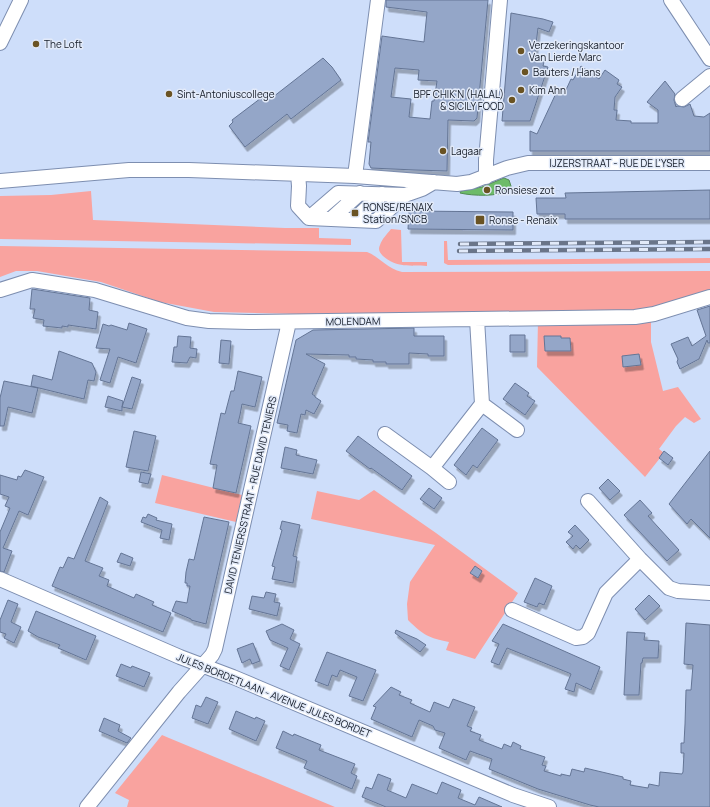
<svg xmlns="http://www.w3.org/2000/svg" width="710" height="807" viewBox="0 0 710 807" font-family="Manrope,sans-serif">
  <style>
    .green { fill: #f9a39f }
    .water { fill: #6dbb69; stroke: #528b55 }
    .building { fill: #94a6c8; stroke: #647595; fill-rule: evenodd; filter: url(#shadow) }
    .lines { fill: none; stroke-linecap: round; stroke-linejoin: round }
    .minor-casing { stroke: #7d8eb0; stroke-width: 16 }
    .minor { stroke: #fff; stroke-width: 14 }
    .rail-casing { stroke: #6a7589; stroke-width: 4.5 }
    .rail { stroke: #e2eaf9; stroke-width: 3; stroke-dasharray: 9; stroke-linecap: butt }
    .poi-dot { fill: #6a5323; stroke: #e2eaf9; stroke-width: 1.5 }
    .labels { text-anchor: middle; stroke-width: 3; stroke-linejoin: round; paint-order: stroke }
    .poi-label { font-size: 10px; fill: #141b27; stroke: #e2eaf9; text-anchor: start }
    .street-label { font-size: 10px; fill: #141b27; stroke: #e2eaf9 }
  </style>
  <defs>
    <filter id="shadow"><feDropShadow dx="2.5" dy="4.5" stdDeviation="0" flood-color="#0004"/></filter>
  </defs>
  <rect width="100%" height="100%" fill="#cedefa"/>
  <path class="green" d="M91,191L93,220L285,228H319V238L351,239V245L0,239V196L51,195Z
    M391,229L401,230L402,262H427V266C411,265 396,268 383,256C379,252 378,249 380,245C382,239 387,234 391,229Z
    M444,241H447L448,260L710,258V263L448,265L444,263Z
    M0,246L367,252C380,257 386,268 402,272L710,271V291L646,311L301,314L214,312L160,302L101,282L37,271H16L0,277Z
    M538,321H651V342L663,391L678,387L701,419L694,423L685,417L676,426L659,449L664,453L645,477L537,367Z
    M162,475L242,495L236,522L155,503Z
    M374,490L436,533L518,593L475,659L446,650L449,642C429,638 423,635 408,620L407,604L410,582L435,545L311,519L317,491L359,500Z
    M162,735L169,738L335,807H127L129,800L115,793Z"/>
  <path class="water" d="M504,178L509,180L511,186L510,190C498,197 473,196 460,193L461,191L482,187Z"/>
  <path class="building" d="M386,0H488L477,118L474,121L448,120L447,171L415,170L371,168L369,164L371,142H368L382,36L424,42L427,12L386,7ZM395,68L419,70L418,80L437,81L434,101H432L430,119L409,117L411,99L391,97Z
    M511,13L543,19L553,22L549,32L538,28L534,60L544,62L543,66L548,67L530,121H502Z
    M323,58L332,67L341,80L291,119L287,114L245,147L229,126L233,122L232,120L269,92L273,97Z
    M581,66L599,79L605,70L619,80L617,84L622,87L615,97L614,110H617L616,120L631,121V123H658V110L647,102L665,81L675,94L674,100L676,107L677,106L684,107L690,104L694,116L704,117L710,113V151H530V131L537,134L558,89L565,92L571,79L573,80Z
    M710,190V219H565V214H537L536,198H566L565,193Z
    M409,211L513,212V230L408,229Z
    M32,289L90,298L89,310L98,312L96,329L68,325V327L62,326V328L43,326L44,320L33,318L35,309H30Z
    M710,306V343H708L707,340L699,359L680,369L677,362L678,359L671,344L688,337L692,346L706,336L697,310Z
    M129,323L147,329L136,363L118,357L110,383L100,380L110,349L96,348L103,324L109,326L111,325L127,330Z
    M414,328V336H444V356H428V354L409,353V364H386V362H373V360L356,359V357H349V355L306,354L325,364L312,394L315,396V397L321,401L314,414L306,410L305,415L301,414L297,433L287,431L288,425L277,423L296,340L313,330Z
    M510,335H525V352H510Z
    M178,336L191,337L190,348L197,349L196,358L190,357L187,363L172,362L174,347H177Z
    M544,336H561V338H570L571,351H545Z
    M221,340L231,341L229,364L219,363Z
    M59,351L92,363L96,372L94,381L88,380L84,399L31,386L33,375L52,380Z
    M639,354L641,365L623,367L622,356Z
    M238,371L262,377L255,407L242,404L240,415L238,423L251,426L236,493L213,488L217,465L210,464L221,413L225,414L231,391H234Z
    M132,377L141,380L132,409L122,407V411L105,407L108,396L123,401L122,407Z
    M4,381L38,388L32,413L8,407L4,426H0V398Z
    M515,383L529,393L527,396L535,401L525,415L503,399Z
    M482,428L498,440L477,468L473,465L466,475L454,465Z
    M134,431L156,436L148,471L126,467Z
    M358,436L412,476L402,490L371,468L370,469L346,451Z
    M285,447L297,450L296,455L317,460L313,474L281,468Z
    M664,451L673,458L668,465L659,458Z
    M710,451V538L691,519L687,524L669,504Z
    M25,470L44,477L28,515L19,511L3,548L12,551L4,572L0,571V532L10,508L5,506L9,497L0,494V475L17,480L18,476L21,477Z
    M141,472L151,474L148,484L139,482Z
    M608,479L620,491L610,500L599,488Z
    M429,488L442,498L434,509L420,499Z
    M100,497L108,502L85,561L103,568L99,576L109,580L107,586L134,598L136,594L154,602L152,605L171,613L163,632L52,586L60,567L63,568L68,557L74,559Z
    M640,500L652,513L648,516L679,550L667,561L624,515Z
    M148,514L157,518L156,520L172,524L169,540L160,538L162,530L141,522L143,517L146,518Z
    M204,517L229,522L206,624L191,620V619L172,611L176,601L187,603L190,586H187V583H185L186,572L189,559L194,560Z
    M282,521L300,525L293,556L297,557L293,583L272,579L275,567L272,566L282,530L280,529Z
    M575,525L589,540L580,549L576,545L573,549L566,542L573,536L568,532Z
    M121,553L133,558L130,566L117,562Z
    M475,566L482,571L478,578L470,573Z
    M535,578L552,586L544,605L539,603L537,607L524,602Z
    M266,592L276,594L274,602L280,603L277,616L249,609L252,596L264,598Z
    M649,595L660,606L645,620L635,609Z
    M8,600L18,604L11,622L21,627L14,643L4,638L6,634L0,632V620Z
    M36,611L96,636L86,660L58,648L60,645L38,637L28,631Z
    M686,623L710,625V807H599L590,805L538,789L489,769L492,759L470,751L466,760L439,748L445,733L435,730L433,726L419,720L412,737L371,719L376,707L373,706L391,687L401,692L399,695L412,700L410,703L430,712L434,702L449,708L453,699L475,707L467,726L472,728L470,731L481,735L479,740L502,749L504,744L511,747L513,742L521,746L520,749L545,757L542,765L546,766L544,771L561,776V774L570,776L572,769L584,772L585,768L623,777V779L631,781L630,785L648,788L649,784L659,786L660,772L682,774L683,772L684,753H681V743H684L685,724L686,690H691L693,665L684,664Z
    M282,624L294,630L290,639L300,644L289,670L280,666L288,648L270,640L266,631Z
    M503,624L600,667L591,690L576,683L574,692L565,689L571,674L569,673L507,648L499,665L491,662L499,644L492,641Z
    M396,630L417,639L426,645L420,652L395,633Z
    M627,632L645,633L644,640L659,641L658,658H643L642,663H641L639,695H624Z
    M253,643L260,661L252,664L250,659L242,663L237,649Z
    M327,652L376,670L363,701L349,696L357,677L340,670L337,677L332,675L328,686L315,681Z
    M121,664L131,668L132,666L150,673L144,687L116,676Z
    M206,697L218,702L208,724L192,718L196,705L201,707Z
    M236,711L255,719L256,717L265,721L256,741L229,729Z
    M104,718L120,725L118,731L131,738L127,743L99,731Z
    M283,731L293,736L294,734L321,745L319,750L355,764L351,773L357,776L352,789L304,768L307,761L276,748Z
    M378,774L391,779L387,790L406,798L412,784L437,794L442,782L461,790L458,798L475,805L479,797L502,807H386L362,797L366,787L372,789Z"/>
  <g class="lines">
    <g class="minor-casing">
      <path id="minor" d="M671,0L710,59
        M0,43L21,0
        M682,99L710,76
        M298,174L299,186L298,206L309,218L376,221L405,195
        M355,176L378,0
        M486,177V160L500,0
        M0,181L129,170H189L355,176L457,184L471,182L507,168L528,163H710
        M309,218L338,193L405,195L422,189L434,182
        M331,219L360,193
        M354,220L382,194
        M0,290L32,280L95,290L187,318L209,321L249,322L635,317L654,314L710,297
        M477,319L482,404L517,430
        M385,434L432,468L482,404
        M432,468L449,482
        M588,501L640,559L669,588L678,591L710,593
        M0,579L180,657L233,677L513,795L549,807
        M512,610L576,638L583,637L588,633L606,593L640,559
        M87,807L179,692L212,655L215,649L289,322"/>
    </g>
    <use href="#minor" class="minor"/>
    <g class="rail-casing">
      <path id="rail" d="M460,244L710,242
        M459,251L710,249"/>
    </g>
    <use href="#rail" class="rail"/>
  </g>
  <g class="poi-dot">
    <circle cx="36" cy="44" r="4"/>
    <circle cx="521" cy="51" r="4"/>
    <circle cx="525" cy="72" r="4"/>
    <circle cx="521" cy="90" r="4"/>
    <circle cx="169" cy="94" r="4"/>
    <circle cx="512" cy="100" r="4"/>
    <circle cx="443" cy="151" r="4"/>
    <circle cx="487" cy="190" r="4"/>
    <rect x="351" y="209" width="8" height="8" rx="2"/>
    <rect x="475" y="215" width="10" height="10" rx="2"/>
  </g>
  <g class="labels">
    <g class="poi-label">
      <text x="44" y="48">The Loft</text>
      <text x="529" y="49">Verzekeringskantoor<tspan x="529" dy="12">Van Lierde Marc</tspan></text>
      <text x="533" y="76">Bauters / Hans</text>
      <text x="529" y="94">Kim Ahn</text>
      <text x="177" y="98">Sint-Antoniuscollege</text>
      <text x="504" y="98" text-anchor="end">BPF CHIK'N (HALAL)<tspan x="504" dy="12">&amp; SICILY FOOD</tspan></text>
      <text x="451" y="155">Lagaar</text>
      <text x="495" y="194">Ronsiese zot</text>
      <text x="363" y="211">RONSE/RENAIX<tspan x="363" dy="12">Station/SNCB</tspan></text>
      <text x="489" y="224">Ronse - Renaix</text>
    </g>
    <g class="street-label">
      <text x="617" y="167">IJZERSTRAAT - RUE DE L'YSER</text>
      <text transform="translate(353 321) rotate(-1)" y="4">MOLENDAM</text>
      <text transform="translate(250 495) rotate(-77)" y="4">DAVID TENIERSSTRAAT - RUE DAVID TENIERS</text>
      <text transform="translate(274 695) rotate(22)" y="4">JULES BORDETLAAN - AVENUE JULES BORDET</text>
    </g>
  </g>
</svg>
